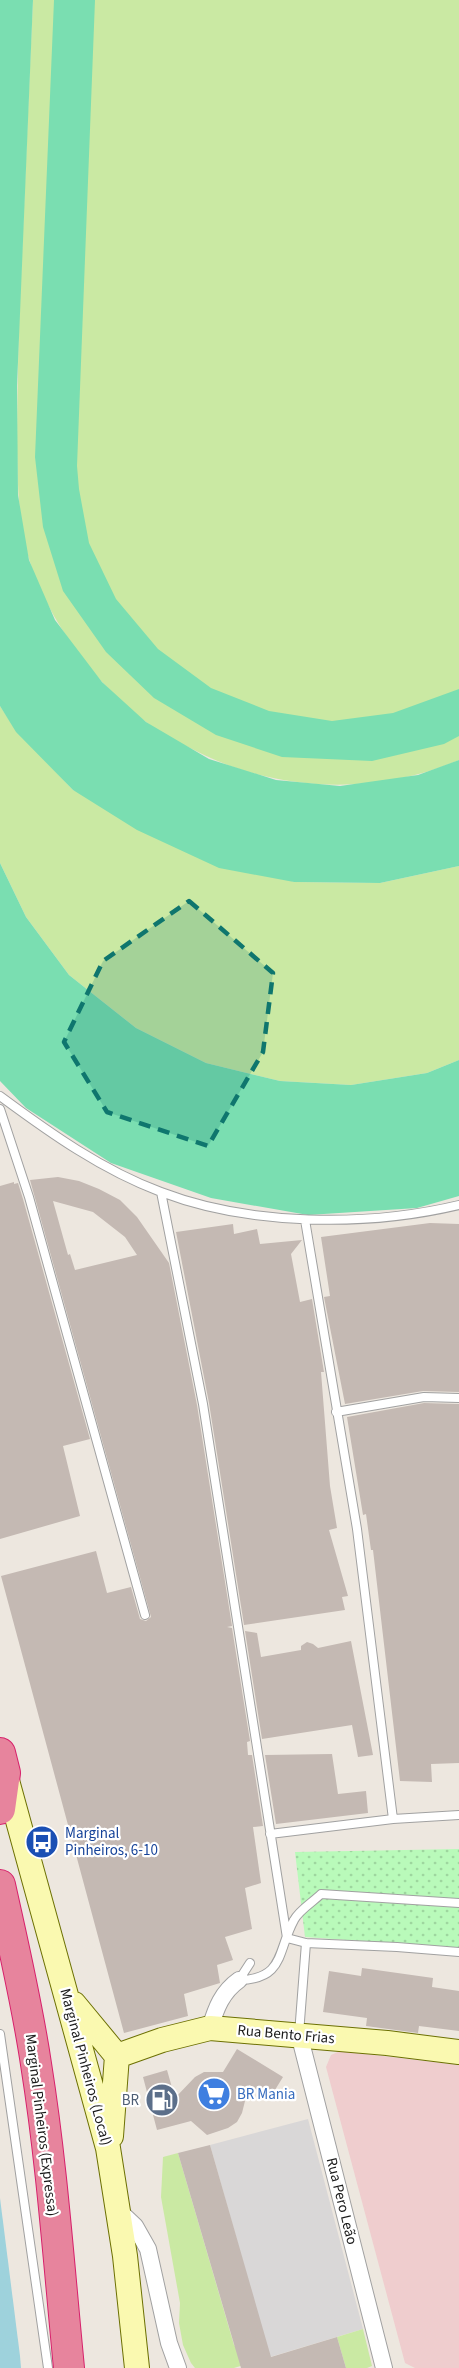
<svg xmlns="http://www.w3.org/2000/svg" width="459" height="2368" viewBox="0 0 459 2368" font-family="'Source Sans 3',sans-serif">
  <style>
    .residential { fill: #d9d7d7 }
    .commercial { fill: #efcdce }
    .grass { fill: #cae9a3 }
    .park { fill: url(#park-dots) }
    .pitch { fill: #7adeb1 }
    .water { fill: #9ed2dc }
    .building { fill: #c4b9b3; fill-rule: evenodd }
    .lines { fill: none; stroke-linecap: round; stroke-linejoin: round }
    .service-casing { stroke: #a1a1a1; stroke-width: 10 }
    .minor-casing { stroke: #a1a1a1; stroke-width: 18 }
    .secondary-casing { stroke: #6c7003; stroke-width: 26 }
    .motorway-casing { stroke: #d7206b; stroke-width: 32 }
    .service { stroke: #fff; stroke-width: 8 }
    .minor { stroke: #fff; stroke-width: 16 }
    .secondary { stroke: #faf9b0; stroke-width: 24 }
    .motorway { stroke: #e7849d; stroke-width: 30 }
    .marked { fill: #0f766e; fill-opacity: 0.2; stroke: #0f766e; stroke-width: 4.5; stroke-dasharray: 12 8; stroke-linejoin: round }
    .labels { text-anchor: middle; stroke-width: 4.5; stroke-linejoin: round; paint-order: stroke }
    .transit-label { font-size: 15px; fill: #164399; stroke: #fff; text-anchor: start }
    .street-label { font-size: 15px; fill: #1a1a1a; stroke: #fff }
    .shop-label { font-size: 15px; fill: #366cbe; stroke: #fff; text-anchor: start }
    .service-label { font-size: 15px; fill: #4e5e75; stroke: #fff; text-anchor: end }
  </style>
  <defs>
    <pattern id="park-dots" width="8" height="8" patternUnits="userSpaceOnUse" patternTransform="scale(1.5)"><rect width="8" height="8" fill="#b9faba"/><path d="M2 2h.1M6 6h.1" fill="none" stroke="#9ed69f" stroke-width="1.8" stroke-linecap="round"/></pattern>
  </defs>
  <rect width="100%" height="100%" fill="#ede7df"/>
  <path class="residential" d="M308,2119L363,2329L270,2357L210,2145Z"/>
  <path class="commercial" d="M340,2051L459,2065V2368H415L405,2363L326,2067L331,2055Z"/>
  <path class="grass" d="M33,0H459V760C383,793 290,793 213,759C191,749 166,737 146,722C96,685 47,619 29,559C18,524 18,487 17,450C17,406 18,363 19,319C24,212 28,106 33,0Z
    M0,706L15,729L73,790L294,882L380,883L459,866V1060L427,1073L351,1085L280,1081L206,1063L136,1028L69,975L26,917L0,863Z
    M178,2153L234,2345L250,2363L234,2368H195L191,2363L183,2345L179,2323L180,2303L161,2197L163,2157Z
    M363,2329L372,2366L367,2368H346L337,2337Z"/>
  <path class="park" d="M459,1849V1948L305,1937L295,1852Z"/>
  <path class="pitch" d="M0,0H33L17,386L18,495L29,560L55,620L102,682L146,722L209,759L276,780L340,786L418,775L459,760V866L380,883L294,882L219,868L137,830L73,790L16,732L0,706Z
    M54,0H95L77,466L79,489L89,543L116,599L158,649L211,688L269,711L332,721L393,713L459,689V736L444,744L372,761L282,757L216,735L154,698L106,652L63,591L43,527L35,457Z
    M0,863L26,917L69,975L136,1028L206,1063L280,1081L351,1085L427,1073L459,1060V1196L417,1208L308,1215L211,1198L111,1163L26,1108L0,1081Z"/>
  <path class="water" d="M0,2198L20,2356L21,2368H0Z"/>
  <path class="building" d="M58,1177L79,1181L99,1189L120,1200L137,1217L169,1263L197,1405L232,1626L227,1627L232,1628L250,1741L247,1742L248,1755H252L263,1826L253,1827L261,1883L245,1888L252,1929L225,1937L233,1960L217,1965L220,1983L184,1994L188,2016L124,2033L1,1576L96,1551L107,1593L131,1587L140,1619L146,1621L151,1617L30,1180ZM53,1201L93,1212L125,1237L137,1255L75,1270L70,1254L68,1255Z
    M14,1182V1184L18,1183L23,1199L90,1439L63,1446L80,1516L0,1539V1186Z
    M430,1223L459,1224V1392L423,1391L345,1404L324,1297L330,1296L321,1237Z
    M233,1224L234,1234L257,1229L260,1244L302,1240L291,1254L300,1302L312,1299L324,1372H321L330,1486L337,1528L329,1530L348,1596L342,1597L345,1610L244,1625L209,1403L176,1232Z
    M424,1403L459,1404V1763L431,1764L432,1782L400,1781L373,1550H371L366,1514L363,1515L347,1417Z
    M245,1631L257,1633L261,1657L301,1650V1646L307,1642L313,1644L318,1648L351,1641L373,1755L358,1757L352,1725L262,1739Z
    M332,1754L338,1794L366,1791L368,1813L276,1824L265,1755Z
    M362,1968L433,1978L432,1987L459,1991V2031L419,2026L418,2033L366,2026L367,2018L323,2012L329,1971L361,1976Z
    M237,2049L283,2077L270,2098L249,2085L242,2113L237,2122L228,2128L207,2135L191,2121L157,2130L143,2077L167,2070L175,2098L195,2077L204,2072H223Z
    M210,2145L271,2357L337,2337L346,2368H241L178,2153Z"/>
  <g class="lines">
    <g class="service-casing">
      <path id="service" d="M0,1096C50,1133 102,1170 161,1192C250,1226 367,1227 459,1205
        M0,1109L29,1197L145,1615
        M161,1192L203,1404L287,1938
        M305,1220L357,1529L393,1819
        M336,1412L424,1397L459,1398
        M270,1834L393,1819L459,1815
        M287,1938L306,1943L397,1947L459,1952
        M239,1980C285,1979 277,1951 294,1920C299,1910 313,1902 321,1894L459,1903
        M239,1980L250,1963
        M0,2034L48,2368
        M299,2034L306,1943"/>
    </g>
    <g class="minor-casing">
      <path id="minor" d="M210,2028C216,2008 222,1992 239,1980
        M299,2034L384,2368
        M117,2209L135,2226L148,2249L169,2343L178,2368"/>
    </g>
    <g class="secondary-casing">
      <path id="secondary" d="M6,1777L108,2148L125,2256L137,2368
        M74,2004L117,2056L111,2136
        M117,2056L162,2040L210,2028L387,2043L459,2052"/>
    </g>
    <g class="motorway-casing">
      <path id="motorway" d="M0,1753L5,1773L0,1809
        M0,1885C13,1944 27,2003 36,2064C52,2164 59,2266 69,2368"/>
    </g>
    <use href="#service" class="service"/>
    <use href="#minor" class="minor"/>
    <use href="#secondary" class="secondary"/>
    <use href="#motorway" class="motorway"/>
  </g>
  <path class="marked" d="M189,901L273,973L263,1052L208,1146L107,1112L64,1042L103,961Z"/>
  <defs>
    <g id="bus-disc" transform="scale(1.725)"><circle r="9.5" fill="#1a4fb4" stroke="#fff"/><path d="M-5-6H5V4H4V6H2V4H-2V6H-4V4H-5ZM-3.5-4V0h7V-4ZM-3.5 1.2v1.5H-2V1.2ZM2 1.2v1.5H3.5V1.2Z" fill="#fff"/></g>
    <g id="supermarket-disc" transform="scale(1.725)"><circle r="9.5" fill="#3f7fe0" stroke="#fff"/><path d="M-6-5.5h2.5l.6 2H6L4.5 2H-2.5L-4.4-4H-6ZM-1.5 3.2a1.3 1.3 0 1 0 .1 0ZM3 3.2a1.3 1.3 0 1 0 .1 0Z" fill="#fff"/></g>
    <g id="fuel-disc" transform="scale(1.725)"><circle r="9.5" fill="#5c6f8a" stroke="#fff"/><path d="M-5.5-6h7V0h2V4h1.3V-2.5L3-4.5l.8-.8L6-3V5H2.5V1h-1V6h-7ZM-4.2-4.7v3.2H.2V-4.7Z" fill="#fff"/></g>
  </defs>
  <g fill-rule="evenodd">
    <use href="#bus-disc" x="42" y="1842"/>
    <use href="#supermarket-disc" x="214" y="2094"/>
    <use href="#fuel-disc" x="162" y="2100"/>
  </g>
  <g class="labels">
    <g class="transit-label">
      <text x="65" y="1838">Marginal<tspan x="65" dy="17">Pinheiros, 6-10</tspan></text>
    </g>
    <g class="street-label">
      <text transform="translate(286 2034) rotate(5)" y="5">Rua Bento Frias</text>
      <text transform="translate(86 2067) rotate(75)" y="5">Marginal Pinheiros (Local)</text>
      <text transform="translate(42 2125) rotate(83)" y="5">Marginal Pinheiros (Expressa)</text>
      <text transform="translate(342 2201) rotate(76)" y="5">Rua Pero Leão</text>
    </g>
    <g class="shop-label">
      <text x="237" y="2099">BR Mania</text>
    </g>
    <g class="service-label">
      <text x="139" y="2105">BR</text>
    </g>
  </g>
</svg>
